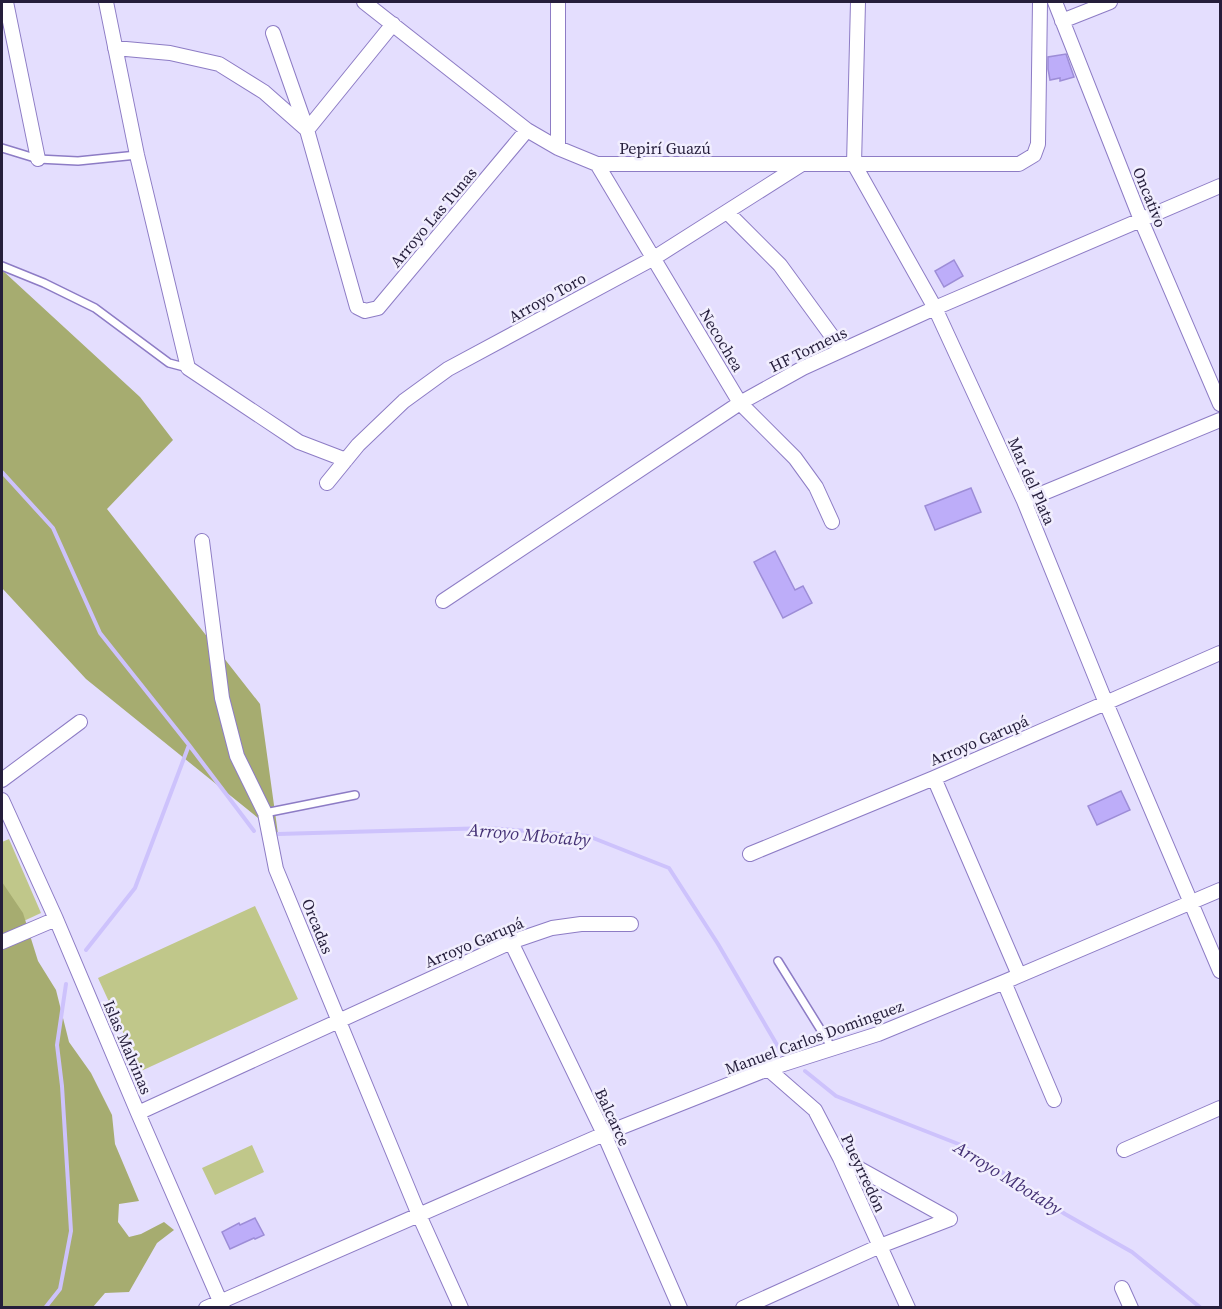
<svg xmlns="http://www.w3.org/2000/svg" width="1222" height="1309" viewBox="0 0 1222 1309" font-family="'Source Serif 4',serif">
  <style>
    .green { fill: #c0c78a }
    .forest { fill: #a6ac70 }
    .lines { fill: none; stroke-linecap: round; stroke-linejoin: round }
    .stream { stroke: #cdc2fc; stroke-width: 4 }
    .building { fill: #bdadf9; stroke: #9d8dd7; stroke-width: 1.5 }
    .lane-casing { stroke: #8d7cc5; stroke-width: 10 }
    .street-casing { stroke: #8d7cc5; stroke-width: 16 }
    .lane { stroke: #fff; stroke-width: 7 }
    .street { stroke: #fff; stroke-width: 14 }
    .labels { text-anchor: middle; stroke-width: 5; stroke-linejoin: round; paint-order: stroke }
    .street-label { font-size: 16px; fill: #251e3b; stroke: #f1eefe }
    .water-label { font-size: 18px; font-style: italic; fill: #443175; stroke: #f1eefe }
  </style>
  <rect width="100%" height="100%" fill="#e4defe"/>
  <path class="green" d="M9,839L41,913L2,931V842Z
    M255,906L298,999L141,1071L98,978Z
    M252,1145L264,1172L215,1195L202,1168Z"/>
  <path class="forest" d="M2,270L140,397L173,440L107,509L260,704L278,834L86,679L2,588Z
    M2,882L23,913L38,961L56,990L69,1042L91,1073L112,1115L115,1144L139,1201L119,1204L118,1222L129,1237L141,1234L164,1222L174,1230L157,1243L129,1292L105,1293L93,1307H2Z"/>
  <g class="lines">
    <path class="stream" d="M2,472L53,528L100,633L189,745L254,831
      M278,834L489,828L588,836L669,868L718,944L780,1050
      M86,950L135,888L189,745
      M805,1071L836,1096L961,1145L1065,1214L1132,1252L1201,1308
      M45,1308L60,1289L71,1231L62,1086L57,1045L66,984"/>
  </g>
  <path class="building" d="M1066,54L1074,77L1060,81V78L1050,80L1048,69V57Z
    M954,260L963,276L944,287L935,271Z
    M971,488L981,512L935,530L925,506Z
    M775,551L795,590L803,586L812,603L783,618L754,562Z
    M1121,791L1130,810L1097,825L1088,806Z
    M255,1218L264,1235L255,1239L254,1238L230,1249L222,1232L239,1223L240,1225Z"/>
  <g class="lines">
    <g class="lane-casing">
      <path id="lane" d="M2,148L38,159L78,161L137,155
        M2,266L44,283L95,308L169,363L188,368
        M265,813L355,795
        M778,961L832,1048"/>
    </g>
    <g class="street-casing">
      <path id="street" d="M6,2L38,159
        M106,2L137,155L188,368L299,442L346,460
        M364,2L527,130L558,148L597,164H1019L1034,155L1038,144L1040,2
        M858,2L854,164L935,308L1024,501L1106,703L1220,971
        M1055,2L1141,220L1220,404
        M1062,21L1110,2
        M273,33L307,130L357,307L365,311L378,308L527,130
        M115,48L170,53L219,64L264,92L306,129
        M307,130L393,24
        M558,148V2
        M597,164L740,403L795,458L816,487L832,522
        M727,212L780,265L842,350
        M327,483L358,445L404,401L448,369L654,258L802,164
        M1024,501L1220,420
        M202,541L222,698L237,756L265,813L276,869L419,1215L461,1308
        M443,601L740,403L803,368L935,308L1220,186
        M934,778L1019,975
        M2,780L80,722
        M2,800L56,919L138,1113L223,1308
        M750,854L934,778L1220,653
        M2,942L56,919
        M511,942L604,1134L680,1308
        M1004,982L1054,1100
        M768,1069L815,1110L840,1158L908,1308
        M138,1113L511,942L552,928L581,924H631
        M1124,1150L1220,1108
        M840,1158L950,1219
        M1122,1288L1131,1308
        M206,1308L604,1134L768,1069L878,1034L1004,982L1220,890
        M743,1308L880,1246L950,1219"/>
    </g>
    <use href="#lane" class="lane"/>
    <use href="#street" class="street"/>
  </g>
  <g class="labels">
    <g class="street-label">
      <text x="665" y="154">Pepirí Guazú</text>
      <text transform="translate(1150 197) rotate(68)" y="6">Oncativo</text>
      <text transform="translate(433 217) rotate(-50)" y="6">Arroyo Las Tunas</text>
      <text transform="translate(547 297) rotate(-29)" y="6">Arroyo Toro</text>
      <text transform="translate(722 340) rotate(59)" y="6">Necochea</text>
      <text transform="translate(808 349) rotate(-26)" y="6">HF Torneus</text>
      <text transform="translate(1032 481) rotate(66)" y="6">Mar del Plata</text>
      <text transform="translate(979 740) rotate(-23)" y="6">Arroyo Garupá</text>
      <text transform="translate(318 926) rotate(68)" y="6">Orcadas</text>
      <text transform="translate(474 942) rotate(-23)" y="6">Arroyo Garupá</text>
      <text transform="translate(814 1037) rotate(-20)" y="6">Manuel Carlos Dominguez</text>
      <text transform="translate(128 1047) rotate(67)" y="6">Islas Malvinas</text>
      <text transform="translate(613 1117) rotate(65)" y="6">Balcarce</text>
      <text transform="translate(864 1173) rotate(65)" y="6">Pueyrredón</text>
    </g>
    <g class="water-label">
      <text transform="translate(529 835) rotate(5)" y="6">Arroyo Mbotaby</text>
      <text transform="translate(1008 1178) rotate(32)" y="6">Arroyo Mbotaby</text>
    </g>
  </g>
  <rect width="1222" height="1309" fill="none" stroke="#251e3b" stroke-width="6"/>
</svg>
